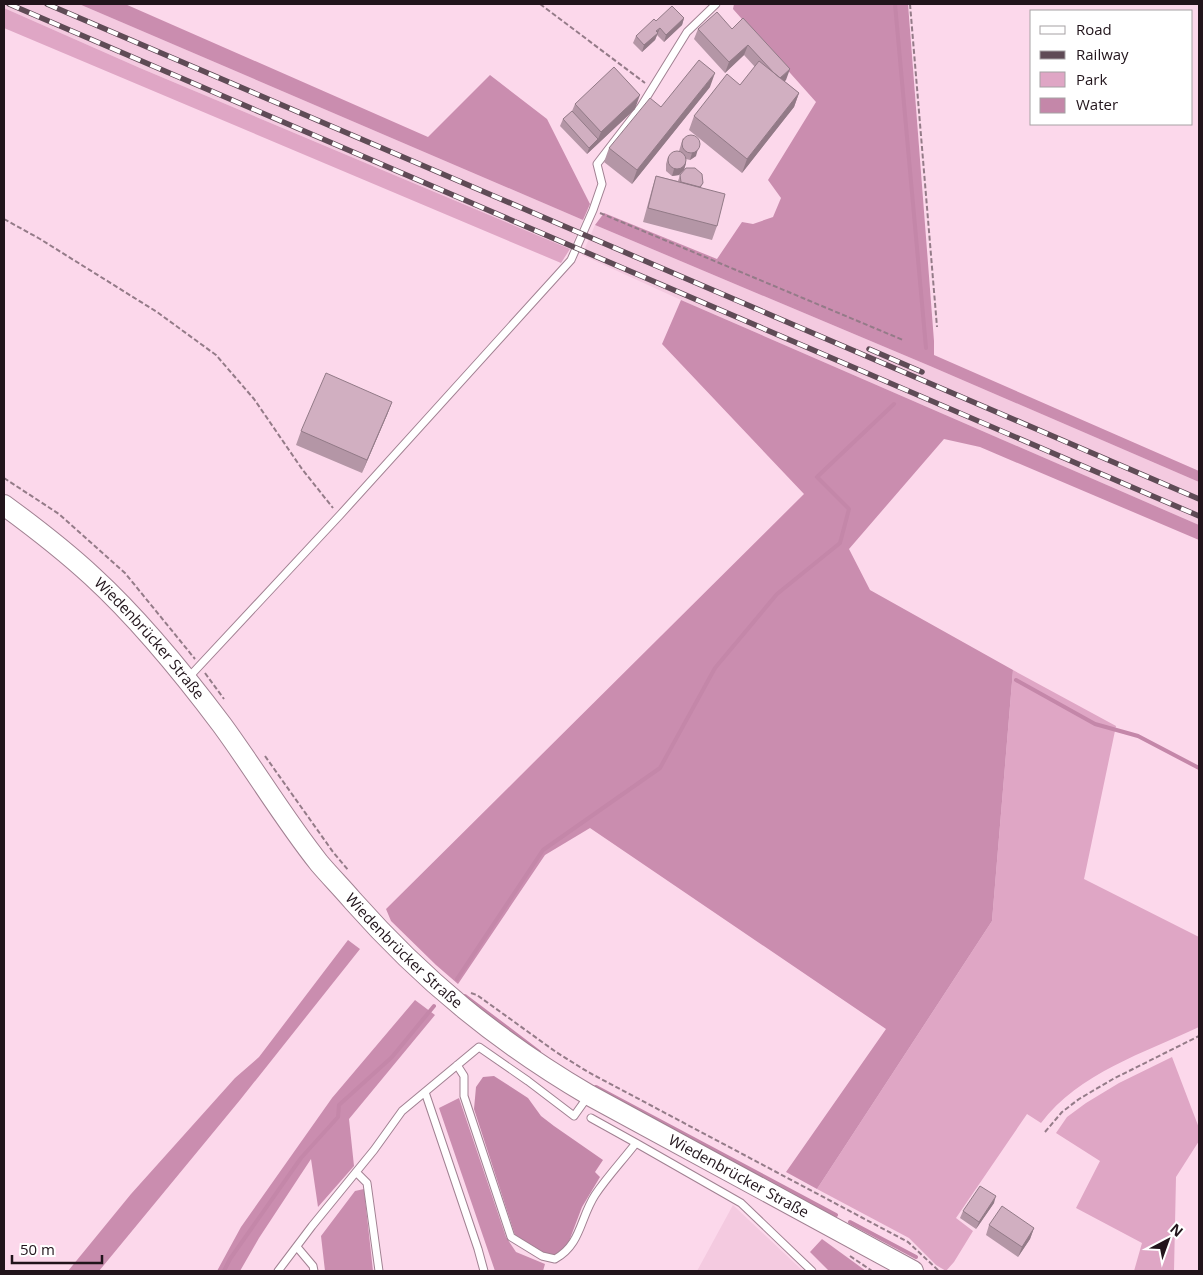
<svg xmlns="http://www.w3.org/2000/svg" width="1203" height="1275" viewBox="0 0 1203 1275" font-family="'Open Sans',sans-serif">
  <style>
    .built { fill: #f4cae0 }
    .green { fill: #dfa6c5 }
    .forest { fill: #ca8daf }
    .water { fill: #c487a9 }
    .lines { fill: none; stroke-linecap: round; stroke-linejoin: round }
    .stream { stroke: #c487a9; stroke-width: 4 }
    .lane-casing { stroke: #a18192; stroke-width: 9 }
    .secondary-casing { stroke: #a18192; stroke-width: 22 }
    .path { stroke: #947b88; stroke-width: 2; stroke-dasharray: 5 2.5; stroke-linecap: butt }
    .lane { stroke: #fff; stroke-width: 7 }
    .secondary { stroke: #fff; stroke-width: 20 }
    .rail-casing { stroke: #5f4b56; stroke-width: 5.5 }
    .rail { stroke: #fff; stroke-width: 4; stroke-dasharray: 11; stroke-linecap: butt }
    .wall { fill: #b496a6 }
    .shaded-wall { fill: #927a87 }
    .building { fill: #d1afc1; stroke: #927a87 }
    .labels { text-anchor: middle; stroke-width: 4; stroke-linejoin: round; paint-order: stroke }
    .street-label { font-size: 15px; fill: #21141b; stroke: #fff }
  </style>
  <rect width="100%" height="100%" fill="#fcd8eb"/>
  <path class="built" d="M4,4H79L583,220L570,249L140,68L4,8Z
    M595,225L930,366L1199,482V525L681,300L582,255Z
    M733,1205L803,1271H697Z"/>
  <path class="green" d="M4,8L140,68L570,249L561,263L4,28Z
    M1013,670L1116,726L1084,879L1199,937V1027C1144,1053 1079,1073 1041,1123L1027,1114L956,1218L973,1231L954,1262L946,1271L936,1265L909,1238L817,1189L992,921Z
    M1172,1057L1199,1128V1141L1176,1177L1174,1271H1134L1142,1243L1076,1208L1100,1161L1056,1133L1067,1117L1086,1103L1119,1083Z"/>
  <path class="forest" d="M79,4H125L428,137L490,75L547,119L590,204L583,220Z
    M734,4H908L934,341V355L1199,471V482L930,366L595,225L604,213L717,259L742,222L753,224L773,217L781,198L768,180L816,102L733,9Z
    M681,300L1199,525V540L980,447L944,439L849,549L870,590L1013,670L992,921L817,1189L786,1172L886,1029L590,828L545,855L458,984L436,965L391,921L386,909L804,494L662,344Z
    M348,940L360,949L240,1100L99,1271H68L131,1194L235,1078L259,1057Z
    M415,1000L435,1015L349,1119L354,1166L318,1207L311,1159L259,1238L240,1271H217L241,1227L332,1098Z
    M459,1098L506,1237L516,1252L545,1264L543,1271H495L439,1108Z
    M364,1189L373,1271H325L321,1236L355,1191Z
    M822,1239L866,1271H829L810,1252Z"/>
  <path class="water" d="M494,1076L528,1098L541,1116L554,1126L603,1160L595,1172L600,1177L582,1207L568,1244L555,1255L541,1252L515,1235L474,1109L476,1087L483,1077Z"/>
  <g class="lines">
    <path class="stream" d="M895,4L926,348
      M1016,680L1095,724L1138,736L1199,768
      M457,979L543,850L660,768L715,668L777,594L840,543L849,509L817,477L894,404
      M465,996L539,1052
      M596,1087L836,1215
      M850,1222L916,1257
      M224,1271L230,1259L301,1158L338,1117L339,1105L392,1057L434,1006"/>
    <g class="lane-casing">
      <path id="lane" d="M189,677L340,515L571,260L593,210L602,184L597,164L640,108L687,32L716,4
        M457,1065L464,1076V1096L511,1237L542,1256L555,1259C581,1245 580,1218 595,1195C607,1177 623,1160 636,1143L591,1118
        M425,1092L478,1249L484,1271
        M636,1143L741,1203L812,1271
        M356,1172L367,1183L379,1271
        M297,1247L313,1266L314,1271
        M278,1271L312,1226L374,1150L402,1111L479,1047L528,1081L574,1116L589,1095"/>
    </g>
    <g class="secondary-casing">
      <g id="secondary">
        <path id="s1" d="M4,505C34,527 64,550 92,576C140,620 183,673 222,725C255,770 284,819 319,863C330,876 342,888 353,901C423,980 497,1041 589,1095L913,1271"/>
      </g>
    </g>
    <path class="path" d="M540,4L645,83
      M910,4L937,327
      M600,213L903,340
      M4,219L40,239L157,312L216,355L254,399L302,469L333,508
      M4,478L59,514L125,573L195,659
      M205,673L224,699
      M265,756L333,852L349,871
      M471,993L477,995L556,1052L588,1072L908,1242L939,1271
      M1045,1132L1062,1112L1079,1099L1113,1079L1199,1036
      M850,1256L872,1271"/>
    <use href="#lane" class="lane"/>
    <use href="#secondary" class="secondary"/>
    <g class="rail-casing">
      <path id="rail" d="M9,4L1199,516
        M47,4L1199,499
        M869,349L922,372"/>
    </g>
    <use href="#rail" class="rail"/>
  </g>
  <path class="wall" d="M684,18L682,25L664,42L657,35L655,40L642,52L633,43L636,36L656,21Z
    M698,29H732L786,80L784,81L799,93L794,107L742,173L689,130L694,116L740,85L755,67L744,55L725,73L694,39Z
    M710,87L632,184L604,162L609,148L661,107Z
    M575,104L635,109L587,154L560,126L563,119L572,111Z
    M683,138L696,156L690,160L686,159V163L684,170L679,175L672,176L666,171V164L668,157L679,151Z
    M680,175L703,183L701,187L717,226L712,240L643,222L652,189L656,176L678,181Z
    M392,402L387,415L362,473L296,445L301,431Z
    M994,1203L976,1229L960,1218L963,1211Z
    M989,1225L1034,1228L1030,1239L1018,1257L986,1235Z"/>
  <path class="shaded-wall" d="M684,18L682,25L664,42L666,35Z
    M660,28L655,40L642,52L644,45Z
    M748,45L744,55L725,73L729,62Z
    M790,69L786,80L776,89L779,79Z
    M715,73L710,87L632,184L637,170Z
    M799,93L794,107L742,173L747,159Z
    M640,95L635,109L587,154L589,148L598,139L601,132Z
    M698,149L696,156L690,160L692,153Z
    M686,163L684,170L679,175L672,176L674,169Z
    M392,402L387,415L362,473L367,460Z
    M996,1196L994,1203L976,1229L979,1222Z
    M1034,1228L1030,1239L1018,1257L1022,1247Z"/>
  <path class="building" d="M672,6L684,18L666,35L660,28L656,31L658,33L644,45L636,36L654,19L656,21Z
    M717,12L732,29L743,18L790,69L780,78L774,73L748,45L729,62L698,29Z
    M699,60L715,73L637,170L609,148L650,98L661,107Z
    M759,61L799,93L747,159L694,116L727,74L740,85Z
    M614,67L640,95L601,132L575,104Z
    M572,111L598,139L589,148L563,119Z
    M682 144a9 9 0 1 1 18 0a9 9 0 1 1-18 0Z
    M668 160a9 9 0 1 1 18 0a9 9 0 1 1-18 0Z
    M686,168H695L702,174L703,183L700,187L681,182L680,175Z
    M656,176L725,194L717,226L648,208Z
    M326,373L392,402L367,460L301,431Z
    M980,1186L996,1196L979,1222L963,1211Z
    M1002,1206L1034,1228L1022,1247L989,1225Z"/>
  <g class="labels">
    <g class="street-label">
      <text dy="5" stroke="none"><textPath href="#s1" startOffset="198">Wiedenbrücker Straße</textPath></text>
      <text dy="5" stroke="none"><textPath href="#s1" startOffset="602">Wiedenbrücker Straße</textPath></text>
      <text dy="5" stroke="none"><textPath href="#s1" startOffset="1008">Wiedenbrücker Straße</textPath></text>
    </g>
  </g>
  <rect width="1203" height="1275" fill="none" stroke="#21141b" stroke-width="10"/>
  <rect x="1030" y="10" width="162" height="115" fill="#ffffff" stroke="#a6a1a4"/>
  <rect x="1040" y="26" width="25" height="8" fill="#ffffff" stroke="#a6a1a4"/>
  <text x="1076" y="35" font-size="15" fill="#21141b">Road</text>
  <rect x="1040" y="51" width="25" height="8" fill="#5f4b56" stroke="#a6a1a4"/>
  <text x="1076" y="60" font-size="15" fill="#21141b">Railway</text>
  <rect x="1040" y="72" width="25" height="15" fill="#dfa6c5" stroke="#a6a1a4"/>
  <text x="1076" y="85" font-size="15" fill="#21141b">Park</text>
  <rect x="1040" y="98" width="25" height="15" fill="#c487a9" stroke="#a6a1a4"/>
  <text x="1076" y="110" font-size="15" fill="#21141b">Water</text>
  <g transform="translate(1168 1240) rotate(41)" stroke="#ffffff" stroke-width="4" paint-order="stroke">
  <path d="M0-4L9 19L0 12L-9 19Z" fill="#21141b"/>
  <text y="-8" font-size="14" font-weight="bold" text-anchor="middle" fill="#21141b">N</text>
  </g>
  <path d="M12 1255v8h90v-8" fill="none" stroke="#21141b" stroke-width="2.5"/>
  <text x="20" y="1255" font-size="15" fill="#21141b" stroke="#ffffff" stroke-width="4" paint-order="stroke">50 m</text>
</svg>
